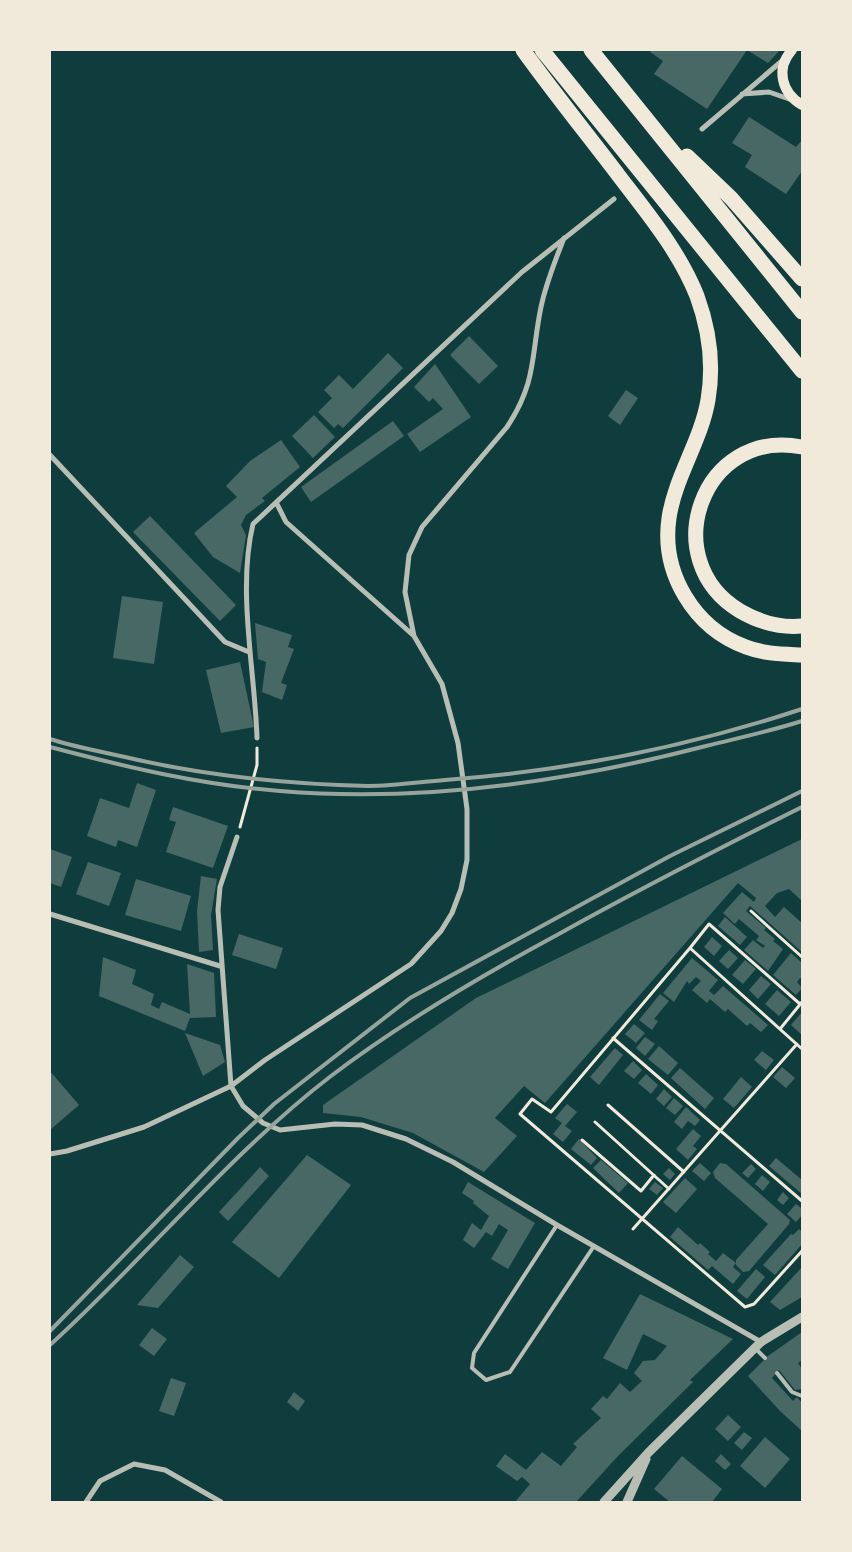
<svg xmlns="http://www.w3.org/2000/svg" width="852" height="1552" viewBox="0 0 852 1552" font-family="'Varela Round',sans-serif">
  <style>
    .building { fill: #486865 }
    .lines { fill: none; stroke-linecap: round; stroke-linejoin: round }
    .path { stroke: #f1e9da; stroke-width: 3 }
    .service { stroke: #b8beb3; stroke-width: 4 }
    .minor { stroke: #b8beb3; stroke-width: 5 }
    .tertiary { stroke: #b8beb3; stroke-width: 9 }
    .secondary { stroke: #f1e9da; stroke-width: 10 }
    .motorway { stroke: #f1e9da; stroke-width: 15 }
    .rail { stroke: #97a49c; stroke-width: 4 }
  </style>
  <rect width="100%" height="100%" fill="#0f3d3e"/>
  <path class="building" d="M652,50H780L768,63L747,50L707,109L654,74L663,61L650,52Z
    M749,117L796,147L802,140V171L786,194L745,167L752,155L732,143Z
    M469,336L498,366L479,384L450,355Z
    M388,353L403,368L343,428L338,424L334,428L318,412L332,398L324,390L339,375L353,389Z
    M435,364L471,417L420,452L407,434L443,409L433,398L429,402L414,387Z
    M626,390L638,398L620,425L608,416Z
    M314,415L335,437L313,458L292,436Z
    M393,421L404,436L311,502L301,487Z
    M281,440L300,467L262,498L265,501L246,515L241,525L246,535L240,573L213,557L194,533L237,497L226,486L250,461Z
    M150,516L236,605L220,621L133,532Z
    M122,596L163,602L154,664L113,658Z
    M255,623L292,635L288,647L294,649L281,683L287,685L282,700L262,692L266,662L258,659Z
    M240,662L254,727L221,733L206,670Z
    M137,783L156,790L137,847L118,840L116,847L87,836L100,798L129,808Z
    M173,807L228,826L213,868L166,852L176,822L169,820Z
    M802,839V901L789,889L777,893L765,906L775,917L784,907L802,923V952L750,906L746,911L766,928L764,930L775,939L773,941L783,949L768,971L744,950L753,940L763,948L765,946L756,940L759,936L739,919L735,924L723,913L742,892L754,902L756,898L738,883L545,1103L524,1086L495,1118L517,1136L484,1172L413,1133L361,1117L323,1113V1105L476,998Z
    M50,849L72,857L61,887L50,883Z
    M88,862L121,873L109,906L76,894Z
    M201,876L217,879L211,915L213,950L199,952L197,911Z
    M136,879L191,896L181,931L125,915Z
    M725,917L747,937L740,945L718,926Z
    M239,934L283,948L276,969L232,955Z
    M712,937L722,946L714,956L704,947Z
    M729,950L738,958L728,969L719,961Z
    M791,953L802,963V979L800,978L797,982L802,988L796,995L773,975Z
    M103,957L136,970L132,984L154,994L151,1005L159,1009L162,1002L190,1014L187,964L214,973L216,1017L190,1018L185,1031L99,996Z
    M692,958L718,980L709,991L714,995L723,986L768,1025L761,1032L750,1023L747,1026L728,1009L725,1012L710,999L707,1003L692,990L701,981L696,977L689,984L687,981L674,1002L663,993Z
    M745,960L756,969L743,984L732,975Z
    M761,976L771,984L758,999L749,990Z
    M777,990L791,1002L779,1016L765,1004Z
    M660,994L669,1001L654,1019L658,1021L652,1030L639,1020Z
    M802,1012V1035L791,1025Z
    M634,1024L645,1033L636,1043L625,1034Z
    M185,1033L220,1045L225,1062L203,1076Z
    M645,1037L655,1044L645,1056L636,1048Z
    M659,1046L678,1063L668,1075L648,1059Z
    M615,1048L623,1055L599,1085L590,1077Z
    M762,1051L774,1060L766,1070L754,1060Z
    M633,1061L642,1070L634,1079L624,1071Z
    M782,1067L795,1078L786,1088L773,1077Z
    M680,1068L714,1098L705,1109L671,1078Z
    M50,1071L79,1105L50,1130Z
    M646,1074L658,1085L651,1094L638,1083Z
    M741,1077L752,1087L734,1108L723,1099Z
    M664,1089L672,1097L664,1106L656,1099Z
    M674,1098L683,1106L675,1115L666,1108Z
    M567,1104L577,1112L565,1126L572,1131L563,1142L553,1134L562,1123L555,1118Z
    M686,1107L700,1120L695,1126L688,1121L682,1129L674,1122Z
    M693,1129L701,1136L693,1146L697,1149L688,1160L676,1149Z
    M579,1139L597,1158L591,1165L571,1149Z
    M307,1155L351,1185L279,1278L232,1242Z
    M776,1158L802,1180V1194L769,1166Z
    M601,1160L628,1183L619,1193L593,1168Z
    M700,1163L711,1173L704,1181L692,1171Z
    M720,1163L726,1164L790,1220L789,1224L749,1271L743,1272L736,1265V1260L768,1224L715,1178L713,1172Z
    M751,1164L756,1169L748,1178L742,1173Z
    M260,1167L269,1176L228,1221L219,1212Z
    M669,1168L675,1174L670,1180L663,1174Z
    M762,1175L770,1182L763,1191L755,1184Z
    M685,1178L697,1189L676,1213L663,1202Z
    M468,1182L535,1223L508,1269L491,1259L508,1230L499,1224L492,1236L486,1232L474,1248L463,1240L472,1223L481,1230L489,1216L473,1203L474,1201L462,1193Z
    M655,1182L663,1188L657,1195L649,1189Z
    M783,1192L789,1198L783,1205L777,1200Z
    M796,1204L802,1209V1215L796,1222L787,1214Z
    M678,1227L698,1245L700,1243L710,1252L708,1254L716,1261L723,1253L736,1263L733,1267L741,1274L733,1284L712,1266L708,1270L670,1237Z
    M799,1229L802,1232V1244L775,1275L763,1265L791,1234L793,1235Z
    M180,1255L194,1267L158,1308L137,1305Z
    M802,1267V1297L780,1310L770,1302Z
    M756,1269L765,1277L747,1299L737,1291Z
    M640,1294L733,1339L690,1380L693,1382L618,1456L576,1502H515L530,1484L522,1477L517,1481L496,1466L505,1454L526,1470L542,1452L561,1466L577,1447L573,1444L601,1418L591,1409L603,1396L607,1399L620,1383L630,1392L642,1381L634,1373L643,1361L655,1360L667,1346L643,1334L627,1370L603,1358Z
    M152,1328L167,1339L154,1356L139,1345Z
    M802,1332V1360L798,1363L802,1369V1389L795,1390L779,1370L772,1378L793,1401L797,1397L802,1403V1431L780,1411L748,1376L768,1356Z
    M171,1378L186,1383L174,1416L159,1411Z
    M294,1392L305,1401L298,1411L287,1402Z
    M728,1415L741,1427L728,1441L715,1429Z
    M744,1432L752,1438L742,1450L734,1443Z
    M765,1437L790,1459L765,1488L740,1466Z
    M721,1454L731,1464L725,1470L715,1461Z
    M682,1456L722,1489L712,1502H670L654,1489Z"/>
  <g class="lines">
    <path class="path" d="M240,827L257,765V748
      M751,911L802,957
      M690,948L551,1112L532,1099L520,1114L745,1307L754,1304L802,1251
      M800,1004L709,924L690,948L802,1049
      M780,1029L802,1002
      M613,1038L802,1201
      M608,1105L684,1172
      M595,1122L669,1189
      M582,1140L641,1191L654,1175
      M633,1229L797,1044"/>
    <path class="service" d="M557,1225L474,1353L472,1368L486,1380L510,1372L594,1246
      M755,1348L765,1358
      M777,1373L792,1392L802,1396"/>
    <path class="minor" d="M742,94L769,92L792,100
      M702,129L783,60
      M50,455L225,642L249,652
      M277,504L286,522L414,636
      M257,738C255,671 237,590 253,524L522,272L614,199
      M237,837L220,887L218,910L231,1086L243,1106L263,1123L280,1130L335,1124L362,1125L406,1139L453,1162L557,1225L761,1342
      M50,914L220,966
      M50,1154L67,1151L144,1127L231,1086L265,1060L411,964L441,931L452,913L461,889L467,860V809L458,743L442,684L414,636L405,592L409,555L422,527L507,427C537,382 531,355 541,307C546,283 555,261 564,238
      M86,1502L100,1481L134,1464L165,1470L221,1502"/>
    <path class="tertiary" d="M604,1502L649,1452L761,1342L802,1317
      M627,1502L646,1459"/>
    <path class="secondary" d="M792,50C775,69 782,93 802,105"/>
    <path class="motorway" d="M523,50C554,93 587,134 619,176C648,214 679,251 697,296C709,329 714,365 708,400C701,441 675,477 669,518C661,573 694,628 746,647C764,654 783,654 802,655
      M542,50L802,371
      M591,50L802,312
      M687,156L731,198L802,279
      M802,447C702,427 655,560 740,611C759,622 780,628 802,626"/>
    <path class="rail" d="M50,739C74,747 100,751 125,757C205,776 286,784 368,786C394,786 420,782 445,780C566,771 687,747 802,709
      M50,747C126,767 201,785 280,791C423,803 567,782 706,746C738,738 771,731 802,721
      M50,1331L238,1138L274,1104L410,998L670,856L802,791
      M50,1345C146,1258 228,1155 331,1076C402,1022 479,977 557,935C638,890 720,848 802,807"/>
  </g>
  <rect width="852" height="1552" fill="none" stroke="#f1e9da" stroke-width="102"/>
</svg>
